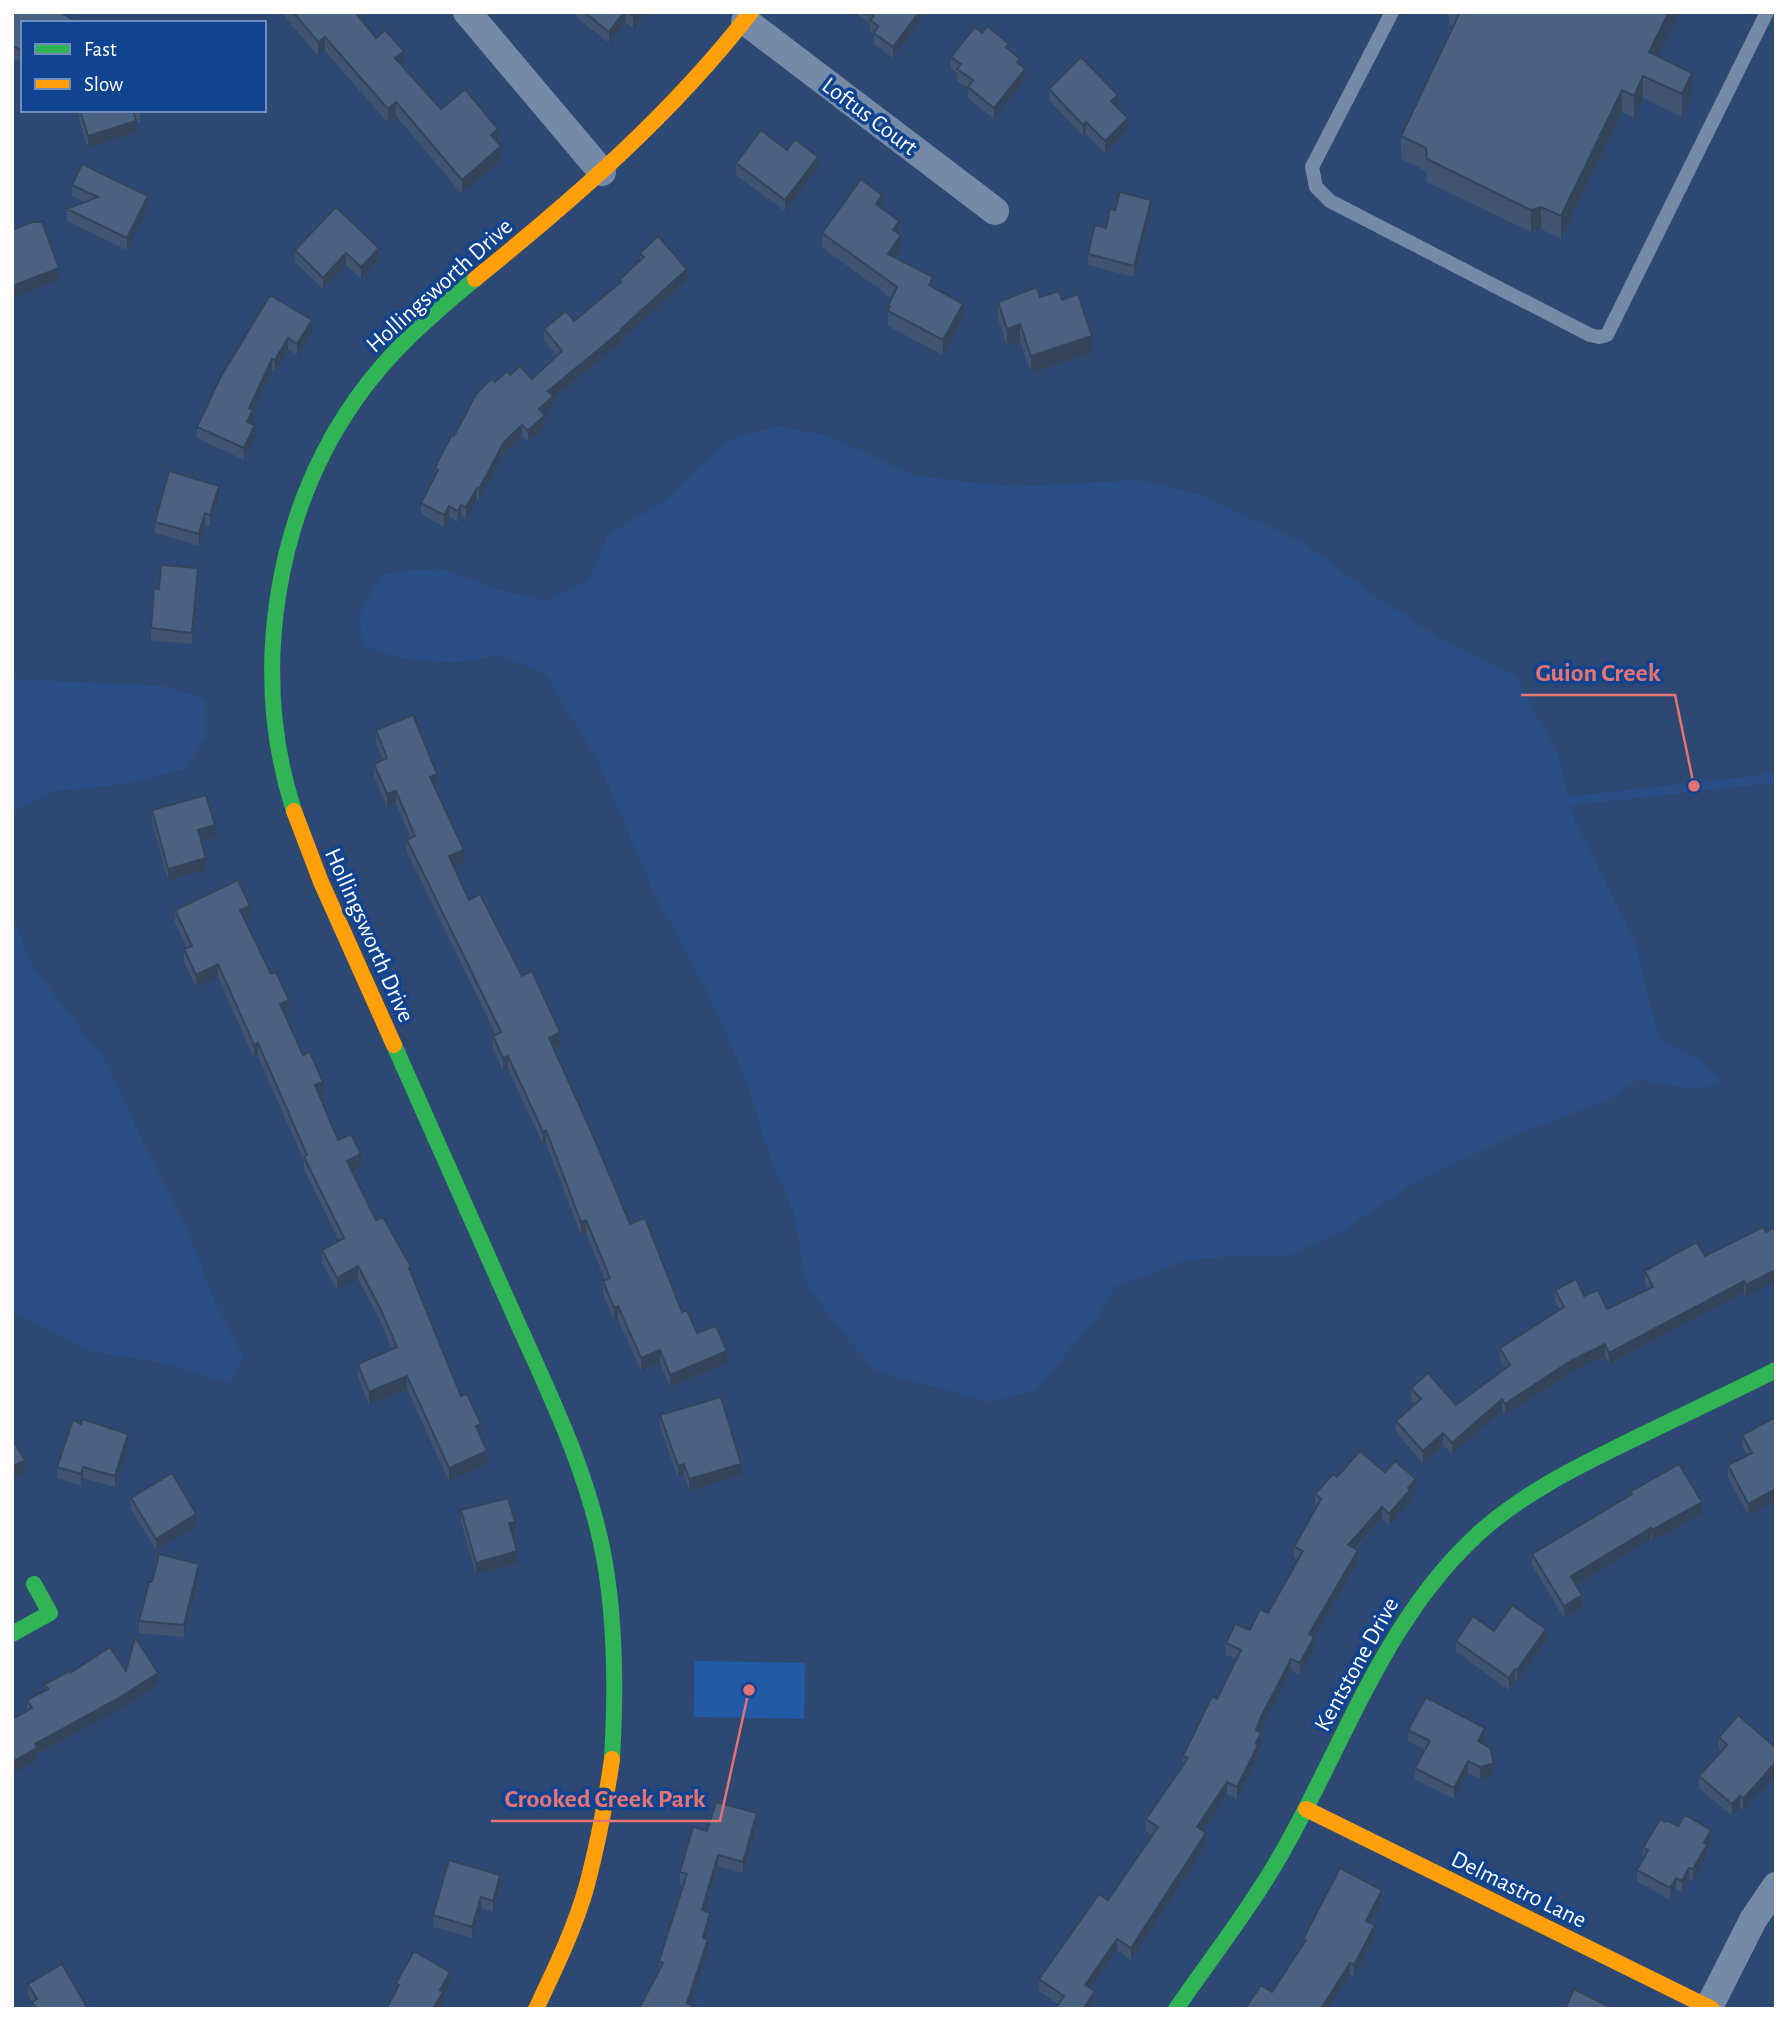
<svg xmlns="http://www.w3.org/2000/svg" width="1788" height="2021" viewBox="0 0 1788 2021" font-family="'Alegreya Sans',sans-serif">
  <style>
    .green { fill: #235aa8 }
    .water { fill: #294e86 }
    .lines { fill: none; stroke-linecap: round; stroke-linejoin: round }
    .stream { stroke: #294e86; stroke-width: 9 }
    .lane { stroke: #758aa6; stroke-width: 14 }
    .street { stroke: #758aa6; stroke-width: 28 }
    .fast { stroke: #30b455; stroke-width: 16 }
    .slow { stroke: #ff9f0a; stroke-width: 16 }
    .wall { fill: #405370 }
    .shaded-wall { fill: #34445b }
    .building { fill: #4b6182; stroke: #34445b; stroke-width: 2 }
    .labels { text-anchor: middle; stroke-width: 7; stroke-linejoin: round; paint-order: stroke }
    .street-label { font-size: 24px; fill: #fff; stroke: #104390 }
    .leader { fill: none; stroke: #e47373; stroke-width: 2.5 }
    .callout-dot { fill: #e47373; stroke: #104390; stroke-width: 2.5 }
    .callout-label { font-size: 26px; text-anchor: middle; font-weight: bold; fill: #e47373; stroke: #104390; stroke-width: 7; stroke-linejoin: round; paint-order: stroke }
  </style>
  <rect width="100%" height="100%" fill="#2d4973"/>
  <path class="green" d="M695,1661L805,1663L804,1719L694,1717Z"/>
  <path class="water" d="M778,426L826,435L915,476L1014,487L1136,480L1201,495L1303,543L1367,591L1446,642L1516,676L1558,756L1575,821L1636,944L1658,1038L1700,1061L1721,1081L1697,1090L1639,1079L1606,1101L1509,1137L1409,1186L1339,1233L1284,1257L1249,1255L1187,1260L1115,1287L1097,1317L1036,1390L990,1402L877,1371L843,1334L804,1279L795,1215L769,1154L746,1079L709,995L653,890L597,759L545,674L500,655L452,663L404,658L364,647L359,616L382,575L410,570L443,569L492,588L549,601L588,580L609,534L663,502L727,441Z
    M12,679L162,686L205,699L206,737L185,769L127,784L56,791L12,812Z
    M12,915L32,966L107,1063L144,1145L191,1239L216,1306L244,1358L229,1383L165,1363L90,1351L12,1311Z"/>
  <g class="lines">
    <path class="stream" d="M1561,802L1776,778"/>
    <path class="lane" d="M1392,12L1312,167L1316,187L1330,201L1590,335L1599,337L1607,335L1767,12"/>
    <path class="street" d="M467,12L602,172
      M745,21L995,211
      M1708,2009L1753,1920L1776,1886"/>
    <path class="fast" d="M294,811C250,675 274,516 356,399C389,352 431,315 475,279
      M394,1045C434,1135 474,1225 514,1315C550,1395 590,1476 605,1563C616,1629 616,1693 612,1759
      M12,1634L50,1613L34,1584
      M1176,2009C1214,1954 1256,1901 1288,1842C1349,1732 1390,1609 1487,1526C1533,1487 1589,1461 1642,1435C1687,1413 1732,1392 1776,1370"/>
    <path class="slow" d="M475,279C575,198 672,114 751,12
      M294,811L321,882L394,1045
      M1306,1809L1712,2009
      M536,2009C555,1969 575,1928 587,1885C598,1843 606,1801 612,1759"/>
  </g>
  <path class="wall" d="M12,12L75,23H23V63L12,58Z
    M281,12H355L376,38L404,65L403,66L441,109L498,142L501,160L462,194L396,116L388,123L325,51L318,56Z
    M577,12H646L633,28L626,22L609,43L577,18Z
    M858,12H921V21L893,58L874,44V34L870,32V24L858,15Z
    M1449,12H1680L1658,56L1692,95L1682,117L1643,98L1634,118L1622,112L1561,239L1541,229L1531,232L1427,182L1426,171L1401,159V136L1453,26L1449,24Z
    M982,33L1009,50L1020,65L1025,80L994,119L968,98V88L957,81V73L951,68V57Z
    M1049,89L1118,107L1128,130L1105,153L1086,134L1083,136L1049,100Z
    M79,110H140V123L136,121V132L88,148L79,120Z
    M787,150L818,168L785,211L736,175V163Z
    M72,185L148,207L127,250L67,221V209L85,202L72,196Z
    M882,209L899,234L901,250L896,258L933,288L963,318L943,355L888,326V306L891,298L822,247V233Z
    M1115,210L1151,212L1134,277L1088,265V254L1106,228Z
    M379,248V259L361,279L346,265L323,289L295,262V250Z
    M640,253L687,280L622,339V342L553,398V408L545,415V427L528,442L522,436L504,453L479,500L477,499L466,519L461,516L458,522L449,517L444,527L421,514V503L435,476V468L454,436L495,382L510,375L532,379L557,356L544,340V329L574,321L619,284V280L640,261Z
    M270,295L312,332L297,355L288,350L275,372L272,370L253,412L252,424L255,437L244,460L197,438V427Z
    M1040,297L1062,300L1092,353L1031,373L1020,341L1007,346L998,319V302Z
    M219,497L210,526L205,525L199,546L155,533V522Z
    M198,580L192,644L151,640V628Z
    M376,730L437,786L435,787L464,862L454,867L469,900L522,976L560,1045L554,1048L630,1224L682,1312L697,1333L727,1363L670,1387L660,1363L641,1371L618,1319L614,1320L603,1294V1281L605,1280L586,1233L581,1235L546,1143L543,1144L508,1069L503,1071L493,1049V1036L496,1035L407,852V840L411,838L396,803L387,807L374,776V764L383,760L376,742Z
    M152,810L215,837L201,841L206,870L168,880L152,821Z
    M175,910L250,918L245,921L289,1012L285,1014L303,1055L323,1094L319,1096L338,1140L361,1167L352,1171L376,1220L411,1272L461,1396L480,1437L487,1464L449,1481L407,1389L369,1405L358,1377V1364L392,1349L380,1320L358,1279L337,1290L322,1263V1250L339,1241L304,1169V1161L258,1056L254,1058L218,977L196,987L184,962V949L187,948L175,923Z
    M1776,1227V1281L1746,1297L1744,1292L1609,1364L1605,1356L1572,1372L1505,1415L1502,1411L1452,1454L1443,1445L1423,1463L1396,1432V1421L1415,1404L1411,1400V1388L1456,1405L1505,1368L1500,1360V1348L1560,1310L1555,1301V1290L1584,1296L1607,1309L1648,1289L1645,1283V1271L1705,1256Z
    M660,1415L741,1475L689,1491L684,1475L678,1478L660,1426Z
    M1776,1421V1501L1748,1515L1728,1477V1465L1747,1455L1742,1447V1435Z
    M81,1424L128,1446L115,1487L83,1478L81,1486L57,1478V1467Z
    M1385,1472L1416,1491L1410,1497V1502L1389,1525L1382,1518L1355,1549L1358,1562L1314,1638V1648L1300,1675L1291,1670L1260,1731L1261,1744L1258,1751V1756L1237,1799L1227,1794L1202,1831L1206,1845L1131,1960L1117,1950L1091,1988L1095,2003L1091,2009H1055L1058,2004L1039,1991V1979L1108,1900L1152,1835L1146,1831V1819L1183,1765V1756L1217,1699L1236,1659L1226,1655V1643L1250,1630L1268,1613L1298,1560L1294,1558V1547L1317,1507L1315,1506V1494L1337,1477Z
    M1630,1492L1702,1513L1652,1542L1651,1539L1576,1585L1582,1607L1564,1618L1532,1565V1554L1630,1495Z
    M131,1498L196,1526L156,1550L131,1509Z
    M461,1510L515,1533L512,1534L517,1563L476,1574L461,1522Z
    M199,1576L184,1637L139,1633V1621L152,1582Z
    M1494,1631L1546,1641L1517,1681L1515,1680L1509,1690L1456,1652V1641Z
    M126,1671L158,1684L119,1710L37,1754V1760L27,1711V1700L45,1690V1684L70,1673Z
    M1408,1730L1485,1740L1483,1744L1494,1775L1480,1779L1468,1773L1454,1799L1415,1779V1768L1425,1750L1408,1741Z
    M1719,1737L1776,1748L1743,1811L1740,1807L1732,1816L1699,1788V1776L1721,1751L1719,1749Z
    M757,1825L743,1873L718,1866L705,1911L710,1925L706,1939L708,1951L639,2009L659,1970V1961L684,1885L680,1884V1872L707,1831Z
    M1678,1826L1711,1841L1707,1849V1856L1693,1881L1689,1879L1682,1893L1676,1889L1670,1900L1637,1881V1870L1643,1858V1848Z
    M500,1886L493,1912L481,1908L472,1938L433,1927V1915Z
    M1382,1901L1371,1923L1375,1937L1354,1977L1303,1944V1939Z
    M28,1984L88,2009H32V2003L28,1995Z"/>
  <path class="shaded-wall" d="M624,12H626V22L609,43V32Z
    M636,12H646L633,28V16Z
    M919,12H921V21L893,58V47Z
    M1669,12H1680L1649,75V52Z
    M325,37V51L318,56V42Z
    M404,51V65L395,72V58Z
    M1025,69V80L994,119V108Z
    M1692,73V95L1682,117V94Z
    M1643,76V98L1634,118V96Z
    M1622,90V112L1561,239V216Z
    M1118,95V107L1111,113V101Z
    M396,102V116L388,123V109Z
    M1128,118V130L1105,153V141Z
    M136,121V132L88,148V136Z
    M1086,122V134L1083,136V125Z
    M498,129V143L491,135Z
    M501,146V160L462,194V180Z
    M818,157V168L785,211V200Z
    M882,195V210L876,204Z
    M148,196V207L127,250V238Z
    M1151,200V212L1134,277V266Z
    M1541,207V229L1531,232V210Z
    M899,221V236L893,230Z
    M901,235V250L888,268V254Z
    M379,248V259L361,279V267Z
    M346,253V265L323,289V278Z
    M59,268V280L12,298V286Z
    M687,269V280L622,339V342L553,398V408L539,421V409L548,391L621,329Z
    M963,304V318L943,355V340Z
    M312,320V332L297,355V344Z
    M1020,324V341L1007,346V329Z
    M1092,336V353L1031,373V356Z
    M288,338V350L275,372V360Z
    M272,359V370L253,412V422L247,433V422L249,408Z
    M545,415V427L528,442V431Z
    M255,425V437L244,460V448Z
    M522,425V436L504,453L479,500V489L504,442Z
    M219,486V497L210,526V515Z
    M477,488V499L466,519V507Z
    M461,505V516L458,522V511Z
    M449,506V517L444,527V515Z
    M205,513V525L199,546V534Z
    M198,568V580L192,644V633Z
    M437,774V786L430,789V777Z
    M396,791V803L387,807V794Z
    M215,825V837L198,842V830Z
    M464,850V862L449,869V856Z
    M206,858V870L168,880V869Z
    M250,906V918L240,923V910Z
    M218,964V977L196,987V975Z
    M289,1000V1012L280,1016V1004Z
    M560,1032V1045L549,1050V1038Z
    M258,1043V1056L254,1058V1045Z
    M508,1056V1069L503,1071V1058Z
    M323,1082V1094L315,1098V1085Z
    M546,1130V1143L543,1144V1132Z
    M361,1154V1167L347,1174V1161Z
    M586,1220V1233L581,1235V1222Z
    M358,1266V1279L337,1290V1278Z
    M1776,1270V1281L1746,1297V1285Z
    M1744,1281V1292L1609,1364V1353Z
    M618,1306V1319L614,1320V1308Z
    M1605,1344V1356L1572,1372L1505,1415V1404L1572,1360Z
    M660,1350V1363L641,1371V1358Z
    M727,1351V1363L670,1387V1375Z
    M407,1376V1389L369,1405V1392Z
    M1502,1399V1411L1452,1454V1443Z
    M481,1424V1436L476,1426Z
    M1443,1433V1445L1423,1463V1451Z
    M128,1434V1446L115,1487V1476Z
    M487,1451V1464L449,1481V1468Z
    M25,1460V1472L12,1479V1467Z
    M684,1464V1475L678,1478V1466Z
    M741,1464V1475L689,1491V1479Z
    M83,1467V1478L81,1486V1474Z
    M1416,1479V1491L1410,1497V1502L1389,1525V1514Z
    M1776,1489V1501L1748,1515V1504Z
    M1702,1502V1513L1652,1542V1530Z
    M1382,1507V1518L1348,1556V1545Z
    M196,1514V1526L156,1550V1539Z
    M515,1522V1533L509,1535V1523Z
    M1651,1528V1539L1571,1588V1576Z
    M1358,1550V1562L1314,1638V1648L1300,1675V1663L1309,1634Z
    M517,1551V1563L476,1574V1563Z
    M199,1564V1576L184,1637V1625Z
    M1582,1595V1607L1564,1618V1606Z
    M1546,1629V1641L1517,1681V1670Z
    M1291,1659V1670L1260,1731L1256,1742V1730L1260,1719Z
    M1515,1669V1680L1509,1690V1678Z
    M158,1673V1684L119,1710L37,1754V1760L12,1774V1762L35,1744Z
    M1485,1728V1740L1478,1753V1741Z
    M1261,1733V1744L1258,1751V1756L1237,1799V1787Z
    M1468,1761V1773L1454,1799V1788Z
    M1776,1762V1774L1743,1811V1799Z
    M1494,1763V1775L1480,1779V1767Z
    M1227,1782V1794L1197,1839V1827Z
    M1740,1796V1807L1732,1816V1804Z
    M757,1813V1825L743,1873V1862Z
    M1711,1830V1841L1707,1849V1856L1693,1881V1869L1704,1843Z
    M1206,1833V1845L1131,1960V1948Z
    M718,1855V1866L702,1922V1910Z
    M1689,1868V1879L1682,1893V1881Z
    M500,1875V1886L493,1912V1901Z
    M1676,1878V1889L1670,1900V1888Z
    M1382,1890V1901L1366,1932V1921Z
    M481,1897V1908L472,1938V1927Z
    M710,1913V1925L703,1949V1938Z
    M1375,1925V1937L1354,1977V1965Z
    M708,1939V1951L689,2009L687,2003Z
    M1117,1939V1950L1085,1996V1985Z
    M1350,1963V1975L1328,2009H1321Z
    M450,1972V1984L443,1996V2003L440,2009H433L440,1990Z
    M1095,1991V2003L1091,2009H1083Z"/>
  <path class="building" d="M12,12H59L75,21L74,23H23V51L12,46Z
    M293,12H355L376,38L385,30L404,51L395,58L441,109L465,89L498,129L491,135L501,146L462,180L396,102L388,109L325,37L318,42Z
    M584,12H624L609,32Z
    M628,12H636L633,16Z
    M869,12H919L893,47L874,33L878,26L870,20L874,16Z
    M1460,12H1669L1649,52L1692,73L1682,94L1643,76L1634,96L1622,90L1561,216L1541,207L1531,210L1427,159L1426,148L1401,136Z
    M987,26L1009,44L1006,47L1020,59L1017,62L1025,69L994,108L968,87L973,80L957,69L961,64L951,57L975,27L982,33Z
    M1081,57L1118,95L1111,101L1128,118L1105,141L1086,122L1083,125L1049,89Z
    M80,110H133L136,121L88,136Z
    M761,130L787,150L795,139L818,157L785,200L736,163Z
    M82,164L148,196L127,238L67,209L98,197L72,185Z
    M861,179L882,195L876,204L899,221L893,230L901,235L888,254L933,277L929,285L963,304L943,340L888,311L890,307L888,306L897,287L822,233Z
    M1120,192L1151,200L1134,266L1088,254L1095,225L1106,228L1110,209L1115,210Z
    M336,207L379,248L361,267L346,253L323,278L295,250Z
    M32,222H42L59,268L12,286V230Z
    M658,236L687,269L621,329L622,330L548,391L553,396L539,409L545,415L528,431L522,425L504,442L479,489L477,488L466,507L461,505L458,511L449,506L444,515L421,503L438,470L435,468L440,457L452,435L454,436L476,394L491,379L495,382L507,371L510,375L520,366L532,379L562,351L544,329L566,311L574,321L621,282L619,280L644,257L640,253Z
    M1037,287L1040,297L1059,291L1062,300L1078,294L1092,336L1031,356L1020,324L1007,329L998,302Z
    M270,295L312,320L297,344L288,338L275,360L272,359L249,408L253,410L247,422L255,425L244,448L197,427L220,378Z
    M169,471L219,486L210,515L205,513L199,534L155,522Z
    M161,565L198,568L192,633L151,628L154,588L159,589Z
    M413,715L437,774L430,777L464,850L449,856L469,900L480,894L522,976L532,971L560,1032L549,1038L595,1140L630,1224L645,1218L682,1312L687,1310L697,1333L716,1326L727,1351L670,1375L660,1350L641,1358L618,1306L614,1308L603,1281L610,1278L586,1220L581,1222L546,1130L543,1132L508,1056L503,1058L493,1036L501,1032L407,840L415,836L396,791L387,794L374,764L387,758L376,730Z
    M206,795L215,825L198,830L206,858L168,869L152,810Z
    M238,880L250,906L240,910L271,974L276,972L289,1000L280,1004L303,1055L310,1052L323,1082L315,1085L338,1140L351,1134L361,1154L347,1161L376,1220L383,1217L411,1267L409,1268L461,1396L467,1394L481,1424L476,1426L487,1451L449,1468L407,1376L369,1392L358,1364L397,1347L380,1308L358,1266L337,1278L322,1250L344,1238L304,1157L307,1155L258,1043L254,1045L218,964L196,975L184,949L192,946L175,910Z
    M1763,1227L1766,1232L1776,1227V1270L1746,1285L1744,1281L1609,1353L1605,1344L1572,1360L1505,1404L1502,1399L1452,1443L1443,1433L1423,1451L1396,1421L1421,1399L1411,1388L1428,1373L1456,1405L1510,1365L1500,1348L1564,1307L1555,1290L1576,1279L1584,1296L1598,1290L1607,1309L1653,1287L1645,1271L1697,1242L1705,1256Z
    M721,1397L741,1464L689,1479L684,1464L678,1466L660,1415Z
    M1774,1418L1776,1421V1489L1748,1504L1728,1465L1752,1453L1742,1435Z
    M82,1419L128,1434L115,1476L83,1467L81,1474L57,1467L73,1420L81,1424Z
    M12,1439L25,1460L12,1467Z
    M1360,1451L1385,1472L1395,1461L1416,1479L1408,1488L1410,1490L1389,1514L1382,1507L1348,1545L1358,1550L1309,1634L1314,1637L1300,1663L1291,1659L1260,1719L1256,1730L1261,1733L1256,1743L1258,1745L1237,1787L1227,1782L1197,1827L1206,1833L1131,1948L1117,1939L1085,1985L1095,1991L1083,2009H1055L1064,1996L1039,1979L1099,1894L1108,1900L1158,1827L1146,1819L1188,1758L1183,1756L1212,1696L1217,1699L1241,1650L1226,1643L1235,1624L1250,1630L1260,1609L1268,1613L1303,1551L1294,1547L1321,1499L1315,1494L1333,1474L1337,1477Z
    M1679,1464L1702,1502L1652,1530L1651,1528L1571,1576L1582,1595L1564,1606L1532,1554L1632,1494L1630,1492Z
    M172,1473L196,1514L156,1539L131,1498Z
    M508,1498L515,1522L509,1523L517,1551L476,1563L461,1510Z
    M159,1554L199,1564L184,1625L139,1621L149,1582H152Z
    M1512,1605L1546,1629L1517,1670L1515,1669L1509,1678L1456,1641L1473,1616L1494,1631Z
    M135,1637L158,1673L119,1698L35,1744L37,1748L12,1762V1719L32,1708L27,1700L48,1689L45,1684L69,1671L70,1673L110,1647L126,1671Z
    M1426,1697L1485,1728L1478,1741L1490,1748L1494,1763L1480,1767L1468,1761L1454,1788L1415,1768L1430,1741L1408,1730Z
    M1738,1715L1776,1748V1762L1743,1799L1740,1796L1732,1804L1699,1776L1727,1745L1719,1737Z
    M716,1802L757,1813L743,1862L718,1855L702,1910L710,1913L703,1938L708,1939L687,2003L698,2009H639L663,1963L659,1961L687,1874L680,1872L693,1827L707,1831Z
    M1685,1815L1711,1830L1704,1843L1707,1845L1693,1869L1689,1868L1682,1881L1676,1878L1670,1888L1637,1870L1648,1850L1643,1848L1660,1819L1665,1822L1666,1820L1678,1826Z
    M449,1860L500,1875L493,1901L481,1897L472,1927L433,1915Z
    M1340,1868L1382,1890L1366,1921L1375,1925L1354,1965L1350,1963L1321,2009H1245L1261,1985L1272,1992L1306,1940L1303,1939Z
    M414,1951L450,1972L440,1990L443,1992L433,2009H386L399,1985L396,1983Z
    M62,1964L88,2009H36L32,2002L37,1999L28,1984Z
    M1574,1989L1614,2009H1565Z"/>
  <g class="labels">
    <g class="street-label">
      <text transform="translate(870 116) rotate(37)" y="8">Loftus Court</text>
      <text transform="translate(439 285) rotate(-42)" y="8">Hollingsworth Drive</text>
      <text transform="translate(370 935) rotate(66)" y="8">Hollingsworth Drive</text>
      <text transform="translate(1356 1664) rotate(-61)" y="8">Kentstone Drive</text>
      <text transform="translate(1519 1889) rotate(26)" y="8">Delmastro Lane</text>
    </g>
  </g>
  <path class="leader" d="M1694 786L1675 695H1521M749 1690L720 1821H491"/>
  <g class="callout-dot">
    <circle cx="1694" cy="786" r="7"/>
    <circle cx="749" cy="1690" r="7"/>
  </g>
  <g class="callout-label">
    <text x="1598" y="681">Guion Creek</text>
    <text x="605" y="1807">Crooked Creek Park</text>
  </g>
  <rect width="1788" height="2021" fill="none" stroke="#ffffff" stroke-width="28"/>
  <rect x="21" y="21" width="245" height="91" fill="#104390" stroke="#708ebc" stroke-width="2"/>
  <rect x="35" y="44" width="35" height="10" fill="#30b455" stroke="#708ebc" stroke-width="2"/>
  <text x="84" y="56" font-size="21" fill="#ffffff">Fast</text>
  <rect x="35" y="79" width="35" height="10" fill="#ff9f0a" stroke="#708ebc" stroke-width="2"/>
  <text x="84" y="91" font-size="21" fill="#ffffff">Slow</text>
</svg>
